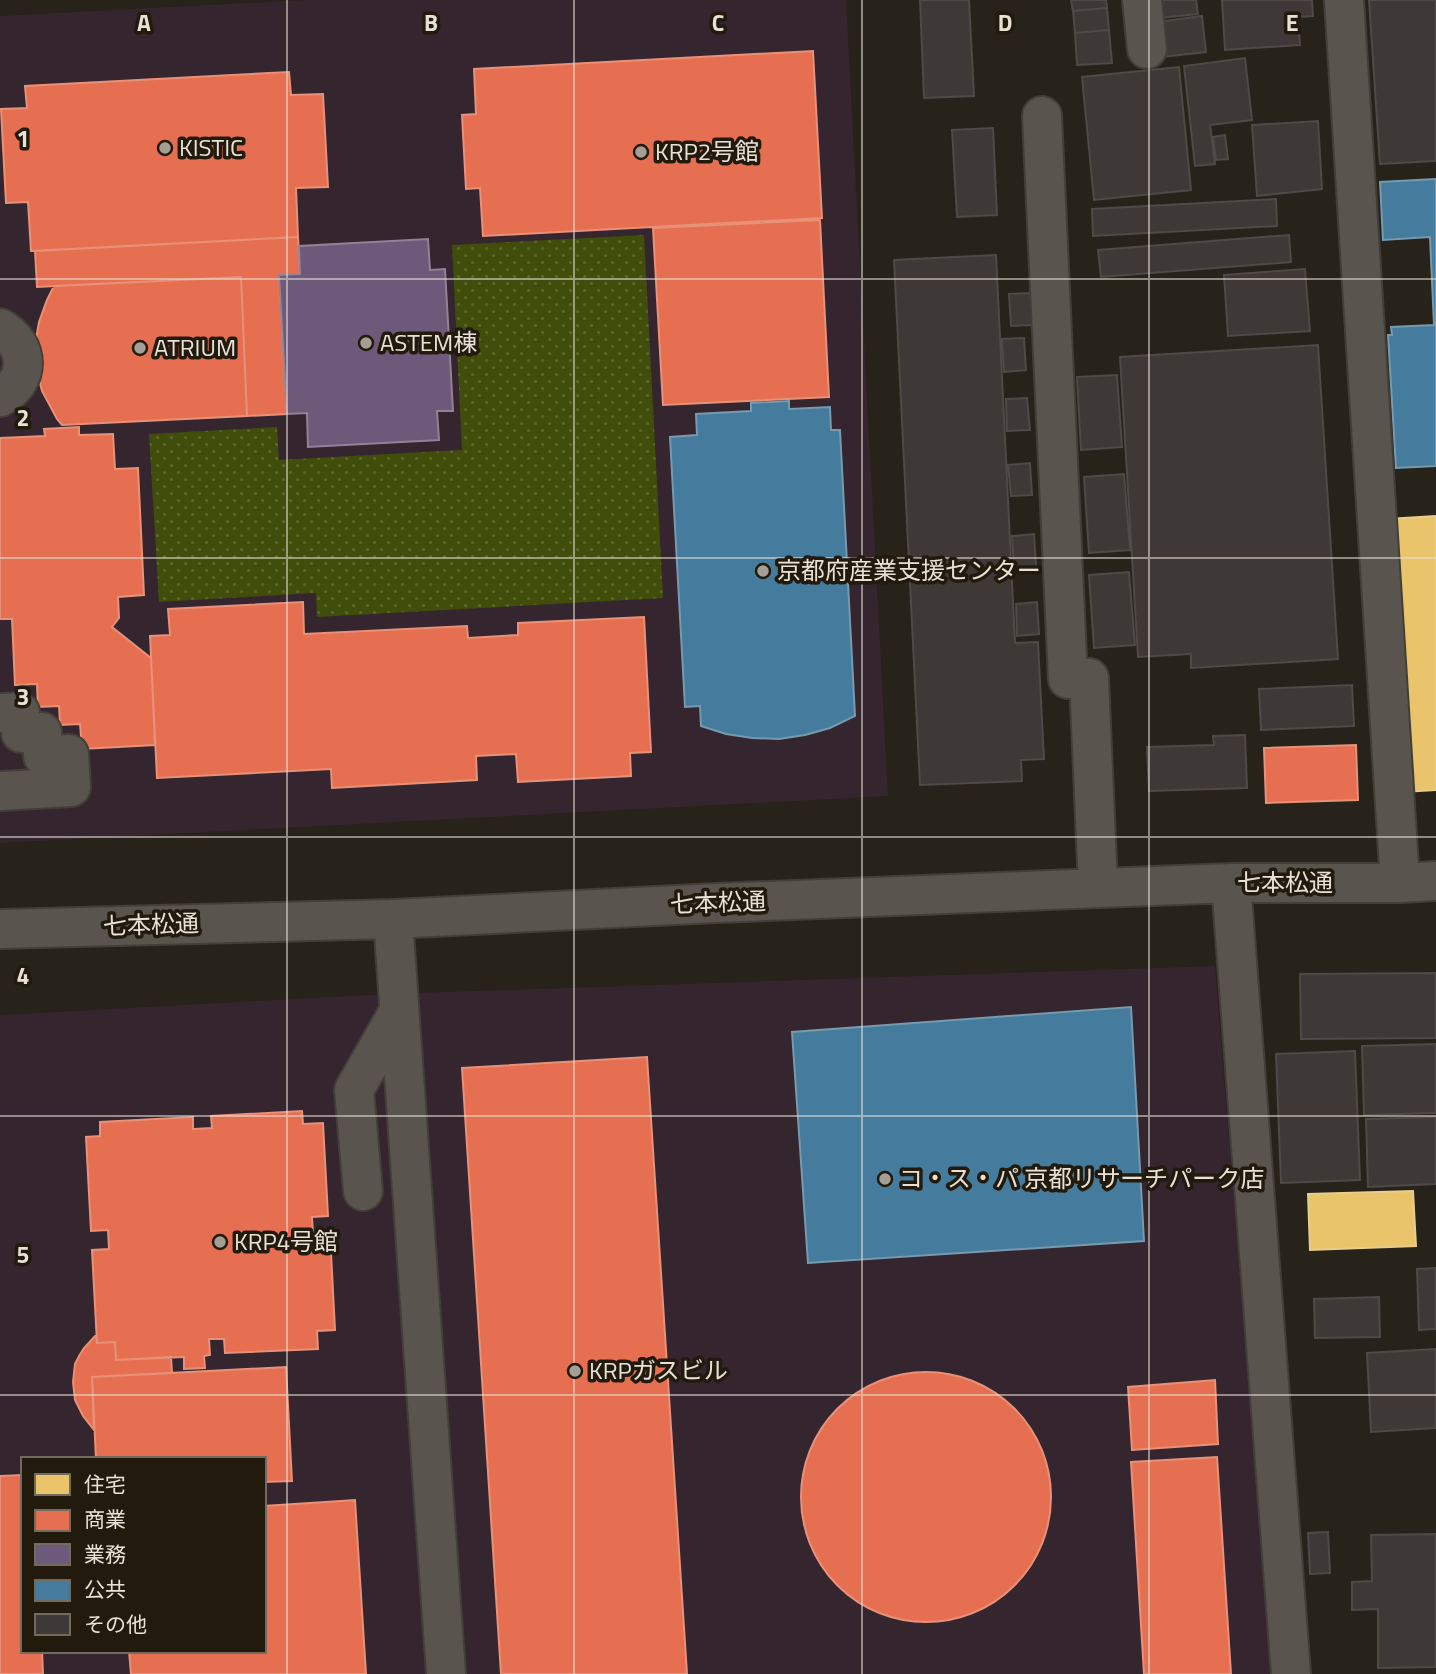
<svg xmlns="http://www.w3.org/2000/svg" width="1436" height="1674" viewBox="0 0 1436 1674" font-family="'Titillium Web','Noto Sans JP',sans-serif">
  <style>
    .commercial { fill: #34252f; fill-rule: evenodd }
    .park { fill: url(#park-dots) }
    .homes { fill: #e9c46a; stroke: #e8cd8b; stroke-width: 2 }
    .shops { fill: #e76f51; stroke: #e79179; stroke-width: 2 }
    .offices { fill: #6d597a; stroke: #928296; stroke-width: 2 }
    .public { fill: #457b9d; stroke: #769aae; stroke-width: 2 }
    .building { fill: #3e3936; stroke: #4f4947; stroke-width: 2 }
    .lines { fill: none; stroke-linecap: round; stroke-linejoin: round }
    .minor-casing { stroke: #423e38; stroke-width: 42 }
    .minor { stroke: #59544e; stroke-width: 38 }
    .grid { fill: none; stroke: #e7e1d7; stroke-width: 2; stroke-opacity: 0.55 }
    .poi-dot { fill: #a49e95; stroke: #221a0c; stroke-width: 2.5 }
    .labels { text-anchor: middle; stroke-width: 7; stroke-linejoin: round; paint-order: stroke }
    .poi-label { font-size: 24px; fill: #e7e1d7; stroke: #221a0c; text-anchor: start }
    .street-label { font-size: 24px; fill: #e7e1d7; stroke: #221a0c }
    .grid-label { font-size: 23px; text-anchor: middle; font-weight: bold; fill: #e7e1d7; stroke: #221a0c; stroke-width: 7; stroke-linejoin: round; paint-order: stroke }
  </style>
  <defs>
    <pattern id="park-dots" width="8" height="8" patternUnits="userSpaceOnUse" patternTransform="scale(1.75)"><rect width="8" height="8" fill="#414d0a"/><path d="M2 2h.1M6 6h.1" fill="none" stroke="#5c662d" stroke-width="1.8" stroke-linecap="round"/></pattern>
  </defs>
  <rect width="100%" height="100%" fill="#27221a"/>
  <path class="commercial" d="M304,0H846L888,796L0,843V16Z
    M1215,966L1272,1674H0V1015L386,994ZM23,1459H264V1651H23Z"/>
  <path class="park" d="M644,235L663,598L317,617L316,593L159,602L149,434L277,427L279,460L462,450L452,245Z"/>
  <path class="homes" d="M1436,516V790L1403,792L1388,519Z
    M1413,1191L1416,1246L1310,1250L1308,1194Z"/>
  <path class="shops" d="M813,51L822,218L483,236L480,188L466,189L462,115L476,114L474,69Z
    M289,72L291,95L323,94L328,187L296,188L298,237L31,251L28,202L6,203L1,109L27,108L25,86Z
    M820,220L829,397L663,405L653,228Z
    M298,237L300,274L279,275L287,414L247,416L241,277L37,287L35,251Z
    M241,277L247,416L62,425L57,419L42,391L36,368L35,345L39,322L47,300L54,286Z
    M79,427V435L113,434L115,469L138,468L144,595L118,597L119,618L112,627L151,658L155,745L82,749L80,724L60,725L59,706L38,707L37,684L15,685L12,619H0V438L45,436L44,429Z
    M303,602L304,634L467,626L468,638L518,635V623L644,617L651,752L630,753L631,776L518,782L516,754L476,756L477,780L332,788L331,769L157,778L150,636L170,635L168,609Z
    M1356,745L1358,800L1266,803L1264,748Z
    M647,1057L687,1674H501L462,1068Z
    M302,1111L303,1124L323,1123L328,1216L312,1217L313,1235L330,1234L335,1330L317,1331L318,1349L225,1353L224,1339H209L210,1355L204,1356L205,1368L184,1369V1357L116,1360L115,1342L97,1343L92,1250L109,1249L108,1230L91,1231L86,1137L100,1136V1122L193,1117V1129L212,1128L211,1116Z
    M96,1335L97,1343L115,1342L116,1360L171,1357L172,1373L92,1377L94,1430L83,1416L75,1400L73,1382L75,1364L79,1356L84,1348Z
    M286,1367L292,1481L264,1482V1459H96L92,1377Z
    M801 1497a125 125 0 1 1 250 0a125 125 0 1 1-250 0Z
    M1215,1380L1218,1444L1132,1450L1128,1387Z
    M1217,1457L1231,1674H1144L1131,1462Z
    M23,1475V1651H42L43,1674H0V1476Z
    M355,1500L366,1674H131L129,1651H264V1506Z"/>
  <path class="offices" d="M428,239L430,270L445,269L453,411H437L439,440L308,447L307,413L287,414L279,275L300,274L299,246Z"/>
  <path class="public" d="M1436,179V466L1396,468L1388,335H1392L1391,327L1434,325L1430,237L1383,240L1380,182Z
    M789,401V409L830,407L831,430H840L855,716L830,728L805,735L779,739L752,738L726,734L701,726L700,706L685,707L670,437L697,435L696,414L751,411V403Z
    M1131,1007L1144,1241L808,1263L792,1032Z"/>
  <path class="building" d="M920,0H969L974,96L924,98Z
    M1071,0H1106L1107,8L1073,11Z
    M1158,0H1196L1198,14L1160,18Z
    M1222,0H1312L1313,16L1298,17L1300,45L1225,50Z
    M1369,0H1436V161L1380,164Z
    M1107,8L1109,30L1075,33L1073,11Z
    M1202,16L1206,52L1162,57L1157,22Z
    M1109,30L1112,63L1077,65L1075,33Z
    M1245,58L1252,120L1210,125L1215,164L1195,166L1184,66Z
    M1179,67L1191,190L1094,200L1082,77Z
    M1318,121L1322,189L1257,196L1252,125Z
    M993,128L997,215L957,217L952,130Z
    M1225,135L1228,159L1216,160L1213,137Z
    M1276,199L1277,226L1093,236L1092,209Z
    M1289,235L1291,262L1101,277L1098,250Z
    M996,255L1015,643L1038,642L1044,759L1021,760L1022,781L920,785L894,260Z
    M1305,269L1310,331L1228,336L1224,275Z
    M1031,293L1033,325L1011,326L1009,294Z
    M1024,338L1026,370L1004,372L1002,339Z
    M1318,345L1338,659L1191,668V654L1138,657L1120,357Z
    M1117,375L1122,447L1081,450L1077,377Z
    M1027,398L1030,430L1007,431L1006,399Z
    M1030,463L1032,495L1011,496L1008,465Z
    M1124,474L1130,550L1089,553L1084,477Z
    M1034,534L1036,566L1014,568L1012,536Z
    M1129,572L1135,645L1094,648L1089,575Z
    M1037,602L1039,634L1017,636L1016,604Z
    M1352,685L1354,726L1261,730L1259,689Z
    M1245,735L1247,788L1149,791L1147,747L1214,745L1213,736Z
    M1436,973V1038L1301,1039L1300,974Z
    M1436,1044V1113L1364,1115L1362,1046Z
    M1355,1051L1360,1180L1281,1183L1276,1054Z
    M1436,1117V1184L1368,1187L1366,1119Z
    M1436,1268V1329L1419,1330L1417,1269Z
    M1379,1297L1380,1337L1315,1338L1314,1299Z
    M1436,1349V1428L1371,1432L1367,1353Z
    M1328,1532L1330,1573L1310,1574L1308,1533Z
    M1436,1534V1667L1378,1668V1609L1352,1610V1582L1372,1581L1371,1535Z"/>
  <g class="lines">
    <g class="minor-casing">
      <path id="minor" d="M1142,0L1147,49
        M1344,0L1400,883
        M1042,116L1068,679L1089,678L1098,888
        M0,328C30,345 31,381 0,397
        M0,713L20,712L21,733L42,732L43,756L69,754L71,787L0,791
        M1231,883L1291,1674
        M393,919L446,1674
        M0,929L393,919L716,903L1231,883H1400L1436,881
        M363,1191L354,1090L399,1011"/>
    </g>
    <use href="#minor" class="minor"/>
  </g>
  <path class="grid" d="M287,0V1674M574,0V1674M862,0V1674M1149,0V1674M0,279H1436M0,558H1436M0,837H1436M0,1116H1436M0,1395H1436"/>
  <g class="poi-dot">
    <circle cx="165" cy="148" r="7"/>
    <circle cx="641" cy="152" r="7"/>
    <circle cx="366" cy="343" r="7"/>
    <circle cx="140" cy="348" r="7"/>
    <circle cx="763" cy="571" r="7"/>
    <circle cx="885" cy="1179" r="7"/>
    <circle cx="220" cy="1242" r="7"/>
    <circle cx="575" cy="1371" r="7"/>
  </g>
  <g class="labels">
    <g class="poi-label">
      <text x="179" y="156">KISTIC</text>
      <text x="655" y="160">KRP2号館</text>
      <text x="380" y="351">ASTEM棟</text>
      <text x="154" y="356">ATRIUM</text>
      <text x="777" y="579">京都府産業支援センター</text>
      <text x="899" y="1187">コ・ス・パ 京都リサーチパーク店</text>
      <text x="234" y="1250">KRP4号館</text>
      <text x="589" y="1379">KRPガスビル</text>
    </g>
    <g class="street-label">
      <text x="1285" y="891">七本松通</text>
      <text transform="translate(718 903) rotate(-2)" y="8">七本松通</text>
      <text transform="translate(151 925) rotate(-2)" y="8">七本松通</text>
    </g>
  </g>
  <g class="grid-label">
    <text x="144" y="31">A</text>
    <text x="431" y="31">B</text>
    <text x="718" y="31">C</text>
    <text x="1005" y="31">D</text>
    <text x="1292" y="31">E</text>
    <text x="23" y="147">1</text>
    <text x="23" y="426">2</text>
    <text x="23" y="705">3</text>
    <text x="23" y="984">4</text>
    <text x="23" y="1263">5</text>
  </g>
  <rect x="21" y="1457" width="245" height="196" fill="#221a0c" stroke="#716a5d" stroke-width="2"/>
  <rect x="35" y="1474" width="35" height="21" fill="#e9c46a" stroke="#716a5d" stroke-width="2"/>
  <text x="84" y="1492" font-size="21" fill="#e7e1d7">住宅</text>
  <rect x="35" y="1510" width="35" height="21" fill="#e76f51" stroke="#716a5d" stroke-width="2"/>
  <text x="84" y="1527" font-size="21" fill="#e7e1d7">商業</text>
  <rect x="35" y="1544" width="35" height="21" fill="#6d597a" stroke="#716a5d" stroke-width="2"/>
  <text x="84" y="1562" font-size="21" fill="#e7e1d7">業務</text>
  <rect x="35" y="1580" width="35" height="21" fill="#457b9d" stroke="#716a5d" stroke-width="2"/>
  <text x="84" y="1597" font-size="21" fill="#e7e1d7">公共</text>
  <rect x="35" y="1614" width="35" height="21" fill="#3e3936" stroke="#716a5d" stroke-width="2"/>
  <text x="84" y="1632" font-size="21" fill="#e7e1d7">その他</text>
</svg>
